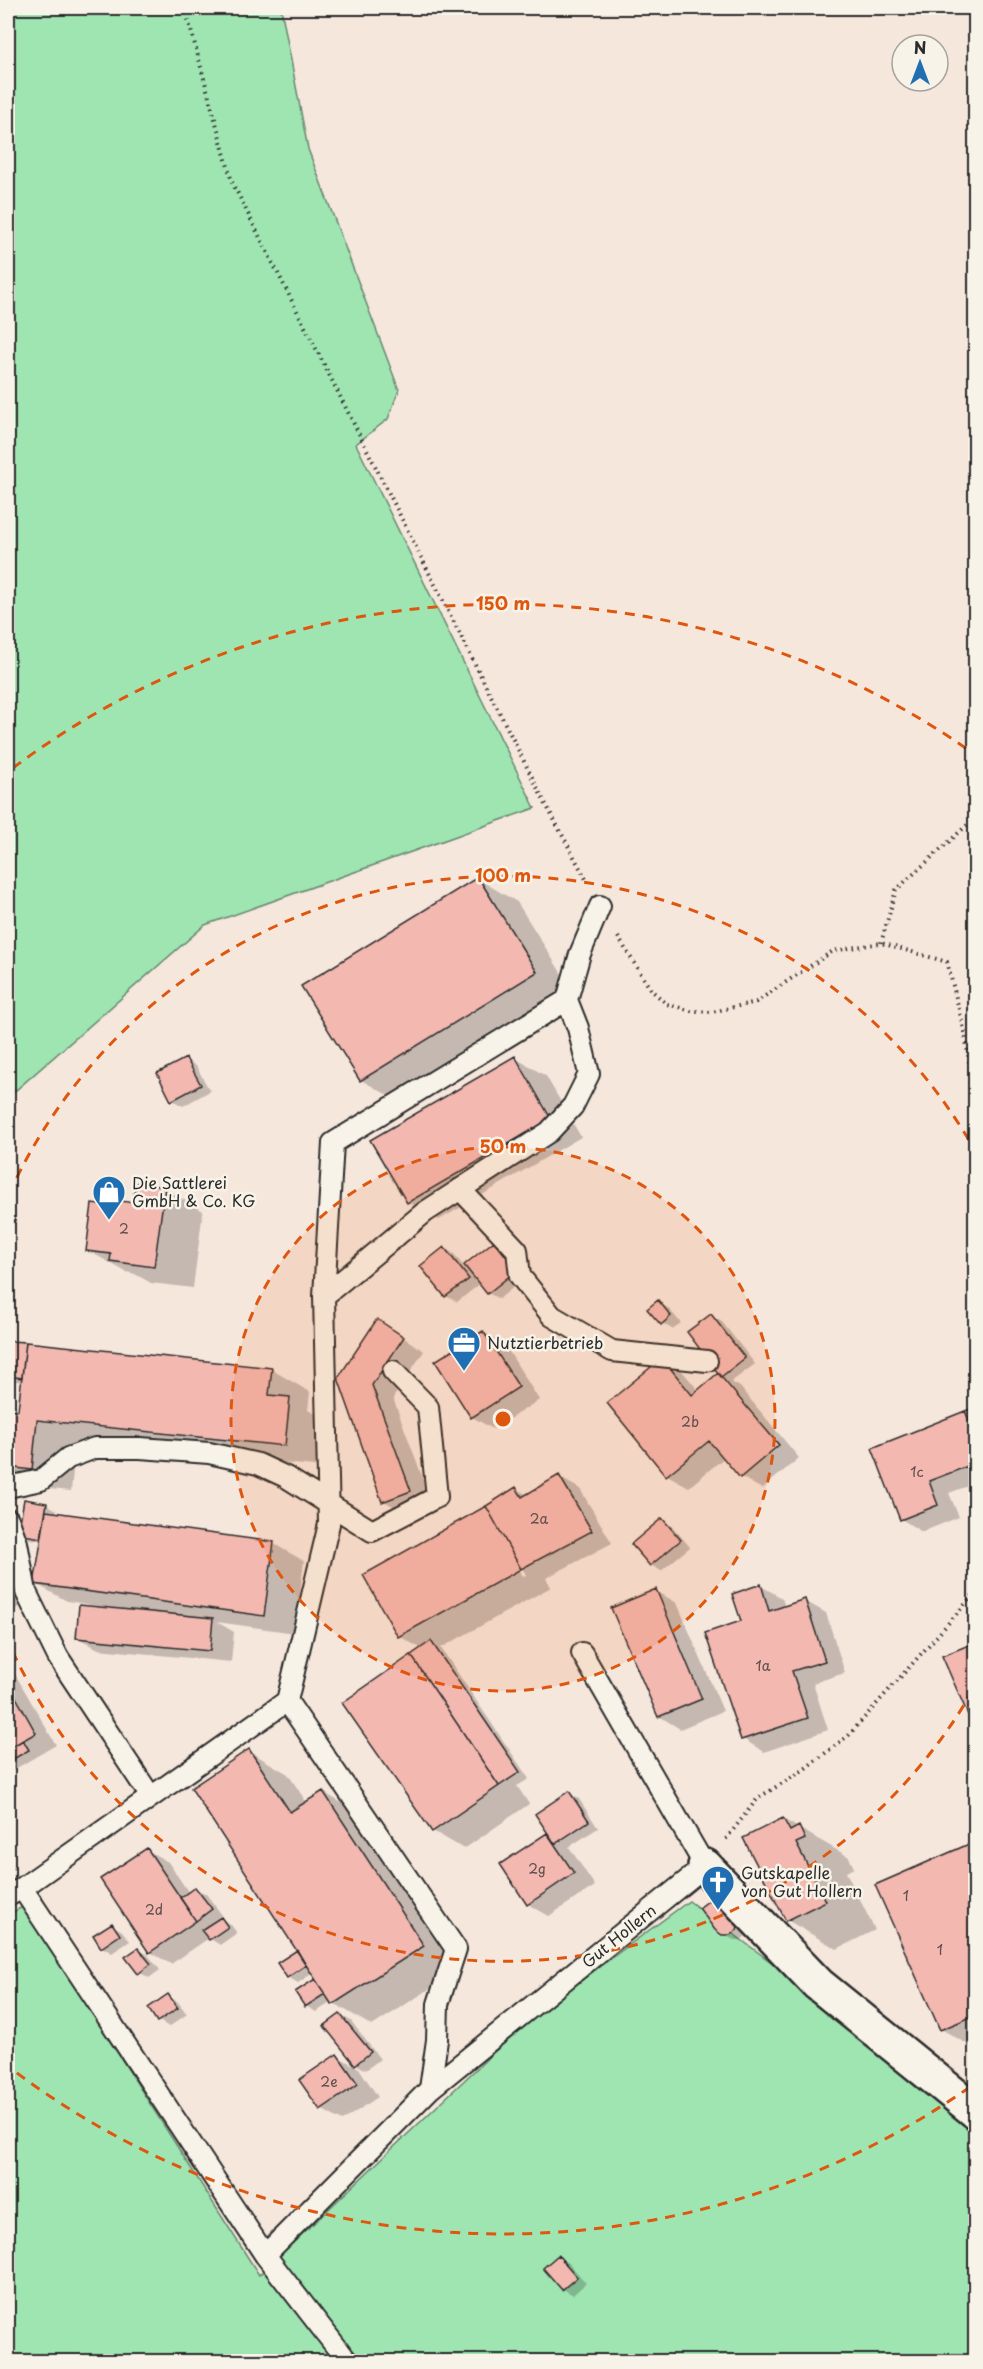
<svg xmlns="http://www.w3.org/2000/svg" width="983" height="2369" viewBox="0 0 983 2369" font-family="'Playpen Sans',sans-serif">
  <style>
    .green { fill: #9fe5b2; stroke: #65886e; stroke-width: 1.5 }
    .shadow { fill: #0003; fill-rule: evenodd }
    .building { fill: #f3b8b0; stroke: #2b2b2b; stroke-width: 1.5 }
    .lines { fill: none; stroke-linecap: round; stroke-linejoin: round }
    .service-casing { stroke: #2b2b2b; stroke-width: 24 }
    .minor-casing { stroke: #2b2b2b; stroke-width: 38 }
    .path { stroke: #2b2b2b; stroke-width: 4; stroke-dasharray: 1.5 4.5; stroke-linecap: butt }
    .service { stroke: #f7f3e8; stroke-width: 20 }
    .minor { stroke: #f7f3e8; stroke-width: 33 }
    .ring { fill: none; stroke: #df570e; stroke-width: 3; stroke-dasharray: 10 8 }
    .labels { text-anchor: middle; stroke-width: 5; stroke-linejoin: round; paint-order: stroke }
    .number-label { font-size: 14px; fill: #5d4e4c }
    .poi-label { font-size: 16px; fill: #2b2b2b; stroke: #f7f3e8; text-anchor: start }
    .street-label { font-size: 16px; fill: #2b2b2b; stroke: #f7f3e8 }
    .centre { fill: #df570e; stroke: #f7f3e8; stroke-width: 3 }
    .ring-label { font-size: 18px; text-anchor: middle; font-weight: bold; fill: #df570e; stroke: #f7f3e8; stroke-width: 5; stroke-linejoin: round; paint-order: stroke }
  </style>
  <rect width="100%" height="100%" fill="#f6e7dd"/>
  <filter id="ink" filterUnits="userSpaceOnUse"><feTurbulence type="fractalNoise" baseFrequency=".0167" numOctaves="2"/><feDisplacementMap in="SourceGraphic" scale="12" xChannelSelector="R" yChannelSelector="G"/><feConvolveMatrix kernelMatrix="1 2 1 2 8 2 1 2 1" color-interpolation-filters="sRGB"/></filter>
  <g filter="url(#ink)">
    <path class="green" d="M8,8H281L308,149L399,390L388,419L356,444L535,808L205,925L8,1097Z
      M689,1901L813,1993L975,2124V2361L8,2362V1915L24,1906L259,2275L530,2018Z"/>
    <path class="shadow" d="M478,879L517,902L575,995L400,1102L361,1080Z
      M515,1058L546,1076L581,1137L439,1220L408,1202Z
      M186,1060L196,1066L210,1091L183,1106L172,1100Z
      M164,1188L203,1211L193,1288L151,1283L135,1274L126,1272L87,1250L116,1208L135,1204Z
      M494,1243L504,1249L527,1276L499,1299L488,1293L481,1283L457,1302L446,1296L422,1266L444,1248L454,1254L464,1267Z
      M658,1302L668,1308L681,1323L672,1329L662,1323Z
      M711,1316L722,1322L755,1364L731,1382L740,1387L799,1458L762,1489L741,1477L725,1457L689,1487L667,1475L662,1360L683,1372L699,1391L720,1373Z
      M378,1321L424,1351L393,1398L432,1503L405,1513L384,1501L339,1379Z
      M483,1332L505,1345L539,1400L493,1429L472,1417Z
      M8,1342L272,1370L310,1392L308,1410L328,1421L324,1467L76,1442L71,1491L39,1488L8,1470V1411L19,1412L23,1382L8,1380Z
      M976,1408V1483L949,1493L959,1517L922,1532L901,1519Z
      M559,1477L580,1489L612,1543L546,1578L551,1587L441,1648L529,1779L517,1786L529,1804L464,1849L433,1831L422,1649L399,1636L516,1489L528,1495ZM499,1533H502L526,1575L523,1576Z
      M46,1504L57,1510L56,1514L274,1544L304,1561L295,1633L217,1622L234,1632L231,1662L98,1649L77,1637L98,1606L67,1601L36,1584L43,1541L30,1539L20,1533Z
      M662,1520L672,1526L690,1547L661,1571L651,1565Z
      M8,1535L40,1596L8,1613Z
      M761,1586L782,1598L785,1607L805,1601L826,1613L845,1673L813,1683L828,1730L764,1752L743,1739V1622Z
      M656,1591L677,1603L723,1711L680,1729L659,1716Z
      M8,1665L11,1667L56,1745L8,1773Z
      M249,1751L288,1774L307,1803L323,1792L362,1815L462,1968L372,2026L332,2002L316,2012L306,2006L297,1993L317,1980L313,1973L298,1983L288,1977L298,1951Z
      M569,1793L579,1799L598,1828L569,1847L595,1886L549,1916L528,1904L502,1864L550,1833Z
      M783,1819L849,1857L854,1868L846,1872L875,1930L837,1949L787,1920Z
      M976,1843V2049L941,2029Z
      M147,1850L168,1862L189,1893L195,1888L206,1894L222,1915L219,1917L231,1925L237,1933L220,1945L209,1938L171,1964L150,1952Z
      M8,1857L14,1869L8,1873Z
      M701,1909L749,1928L747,1935L741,1940H734L722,1934Z
      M112,1925L122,1931L130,1941L112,1953L102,1947Z
      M138,1949L148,1955L160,1970L149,1978L139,1972Z
      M168,1996L178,2002L187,2014L169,2027L159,2021Z
      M340,2015L351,2021L380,2059L366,2070L356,2064Z
      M337,2056L359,2068L378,2097L342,2121L321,2109Z
      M558,2257L569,2263L586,2283L573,2295L563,2289Z"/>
    <path class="building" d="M478,877L537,972L360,1081L301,986Z
      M515,1056L551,1119L407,1203L370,1140Z
      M186,1058L201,1085L171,1101L157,1073Z
      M136,1183L165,1187L154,1267L110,1261L111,1254L86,1251L92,1204L115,1207L116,1200L133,1203Z
      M494,1241L517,1270L487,1294L464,1265Z
      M444,1247L469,1279L445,1297L420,1266Z
      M658,1300L671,1316L661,1325L647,1309Z
      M711,1314L745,1358L721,1377L687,1332Z
      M377,1319L404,1337L372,1385L411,1491L382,1502L338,1378Z
      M483,1331L519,1387L471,1418L435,1361Z
      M8,1341L26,1342L22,1378L8,1376Z
      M26,1342L272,1368L269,1395L290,1397L285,1446L37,1420L32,1470L8,1467V1409L18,1410Z
      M662,1358L692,1395L718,1373L779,1445L740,1478L709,1441L666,1476L607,1403Z
      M976,1407V1437L965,1411Z
      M965,1411L976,1437V1463L929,1481L938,1505L900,1520L872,1448Z
      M559,1475L592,1531L521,1569L486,1506L516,1487L522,1497Z
      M24,1499L47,1503L41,1538L18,1534Z
      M486,1506L521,1569L398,1637L363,1575Z
      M46,1511L274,1542L264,1616L34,1584Z
      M662,1518L681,1540L650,1566L631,1544Z
      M761,1584L769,1611L805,1599L825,1661L792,1671L808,1718L741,1740L705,1633L741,1621L732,1594Z
      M656,1589L702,1699L658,1717L611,1608Z
      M79,1605L213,1618L210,1651L76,1638Z
      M431,1641L520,1772L499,1786L411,1655Z
      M976,1642V1733L942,1656Z
      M411,1655L499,1786L432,1832L342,1703Z
      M8,1683L36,1733L8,1749Z
      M23,1740L29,1750L8,1762V1749Z
      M249,1749L290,1812L323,1791L424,1946L332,2005L191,1788Z
      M569,1791L589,1821L555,1844L535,1814Z
      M783,1818L790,1831L799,1826L805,1839L796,1843L826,1901L786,1921L743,1838Z
      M547,1833L574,1873L527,1905L500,1864Z
      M976,1841V2015L940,2030L875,1885Z
      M147,1848L196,1921L149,1953L100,1879Z
      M195,1887L212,1909L196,1921L180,1898Z
      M720,1892L739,1922L737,1930L730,1935H722L715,1930L699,1908Z
      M221,1917L228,1927L209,1940L201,1930Z
      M112,1923L120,1935L101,1948L93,1935Z
      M138,1948L151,1964L138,1974L125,1957Z
      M297,1950L306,1965L287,1978L277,1963Z
      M315,1979L325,1994L305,2007L295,1992Z
      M168,1994L178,2008L157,2022L148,2008Z
      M340,2014L371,2052L355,2065L324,2026Z
      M337,2054L358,2084L320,2110L299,2080Z
      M558,2255L577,2277L562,2290L543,2268Z"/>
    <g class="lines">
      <g class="service-casing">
        <path id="service" d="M460,1189L517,1250L520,1276L552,1316L612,1351L707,1361
          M324,1296L425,1212L549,1132L573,1106L589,1074L578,1028L567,1000
          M8,1487L41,1480L68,1458L95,1448H140L209,1453L258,1464L286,1477L372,1531L437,1497L428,1407L393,1371
          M8,1519L17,1543L26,1592L58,1657L151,1797
          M22,1888L287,1701
          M8,1896L22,1888L265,2255L348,2362
          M430,2089L437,2040L438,2004L456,1949L287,1701L329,1524L324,1296L333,1143L567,1000L580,954L600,906
          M265,2255L430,2089L705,1866L582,1653"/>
      </g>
      <g class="minor-casing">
        <path id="minor" d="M705,1866L818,1984L976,2112"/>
      </g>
      <path class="path" d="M185,8L232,182L543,799L587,881
        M618,937L651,990L667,1004L691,1011L712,1012L756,1002L833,951L881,943L947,962L965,1033L976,1108
        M881,943L896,890L976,817
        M726,1839L758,1798L802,1771L849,1735L976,1592"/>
      <use href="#service" class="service"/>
      <use href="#minor" class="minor"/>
    </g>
  </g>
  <circle cx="503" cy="1419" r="272" fill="#df570e" fill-opacity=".12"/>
  <g class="ring">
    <circle cx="503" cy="1419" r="272"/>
    <path d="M973 1690A543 543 0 0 1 9 1644M9 1194A543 543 0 0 1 973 1147"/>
    <path d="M970 2087A815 815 0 0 1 13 2070M13 768A815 815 0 0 1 970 751"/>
  </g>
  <defs>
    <g id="shop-pin" transform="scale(1.725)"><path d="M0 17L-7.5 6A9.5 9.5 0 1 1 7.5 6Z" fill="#1f6fb2" stroke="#f7f3e8"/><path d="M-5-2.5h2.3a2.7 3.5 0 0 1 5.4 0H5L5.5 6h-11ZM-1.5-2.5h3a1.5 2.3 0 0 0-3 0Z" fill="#fff"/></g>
    <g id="office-pin" transform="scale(1.725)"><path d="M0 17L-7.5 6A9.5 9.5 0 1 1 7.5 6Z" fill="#1f6fb2" stroke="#f7f3e8"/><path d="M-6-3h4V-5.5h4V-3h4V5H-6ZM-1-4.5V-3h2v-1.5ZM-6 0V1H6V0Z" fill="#fff"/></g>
    <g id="church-pin" transform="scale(1.725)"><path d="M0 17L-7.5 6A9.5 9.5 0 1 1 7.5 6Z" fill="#1f6fb2" stroke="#f7f3e8"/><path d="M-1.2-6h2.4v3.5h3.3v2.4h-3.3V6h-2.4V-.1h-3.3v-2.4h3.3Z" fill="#fff"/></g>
  </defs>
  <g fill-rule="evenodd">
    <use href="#shop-pin" x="109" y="1192"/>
    <use href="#office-pin" x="464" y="1343"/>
    <use href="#church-pin" x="718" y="1882"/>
  </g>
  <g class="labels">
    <g class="number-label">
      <text x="124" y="1234">2</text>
      <text x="690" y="1427">2b</text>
      <text x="917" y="1477">1c</text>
      <text x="539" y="1524">2a</text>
      <text x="763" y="1671">1a</text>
      <text x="537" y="1874">2g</text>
      <text x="906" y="1901">1</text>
      <text x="154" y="1915">2d</text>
      <text x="940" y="1955">1</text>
      <text x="329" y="2087">2e</text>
    </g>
    <g class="poi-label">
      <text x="132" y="1189">Die Sattlerei<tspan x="132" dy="18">GmbH &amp; Co. KG</tspan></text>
      <text x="487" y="1349">Nutztierbetrieb</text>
      <text x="741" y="1879">Gutskapelle<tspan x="741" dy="18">von Gut Hollern</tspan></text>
    </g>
    <g class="street-label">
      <text transform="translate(619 1936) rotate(-39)" y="6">Gut Hollern</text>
    </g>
  </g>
  <circle cx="503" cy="1419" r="9" class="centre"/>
  <g class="ring-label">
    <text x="503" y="610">150 m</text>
    <text x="503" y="882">100 m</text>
    <text x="503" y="1153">50 m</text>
  </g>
  <rect width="983" height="2369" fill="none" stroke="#f7f3e8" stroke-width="30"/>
  <rect x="15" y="15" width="953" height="2339" fill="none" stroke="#2b2b2b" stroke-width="2" filter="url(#ink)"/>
  <g transform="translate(920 63)"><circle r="28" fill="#f7f3e8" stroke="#a5a39c" stroke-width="1.5"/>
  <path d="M0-4.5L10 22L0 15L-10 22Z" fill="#1f6fb2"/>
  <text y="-9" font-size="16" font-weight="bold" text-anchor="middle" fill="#2b2b2b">N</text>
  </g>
</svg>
